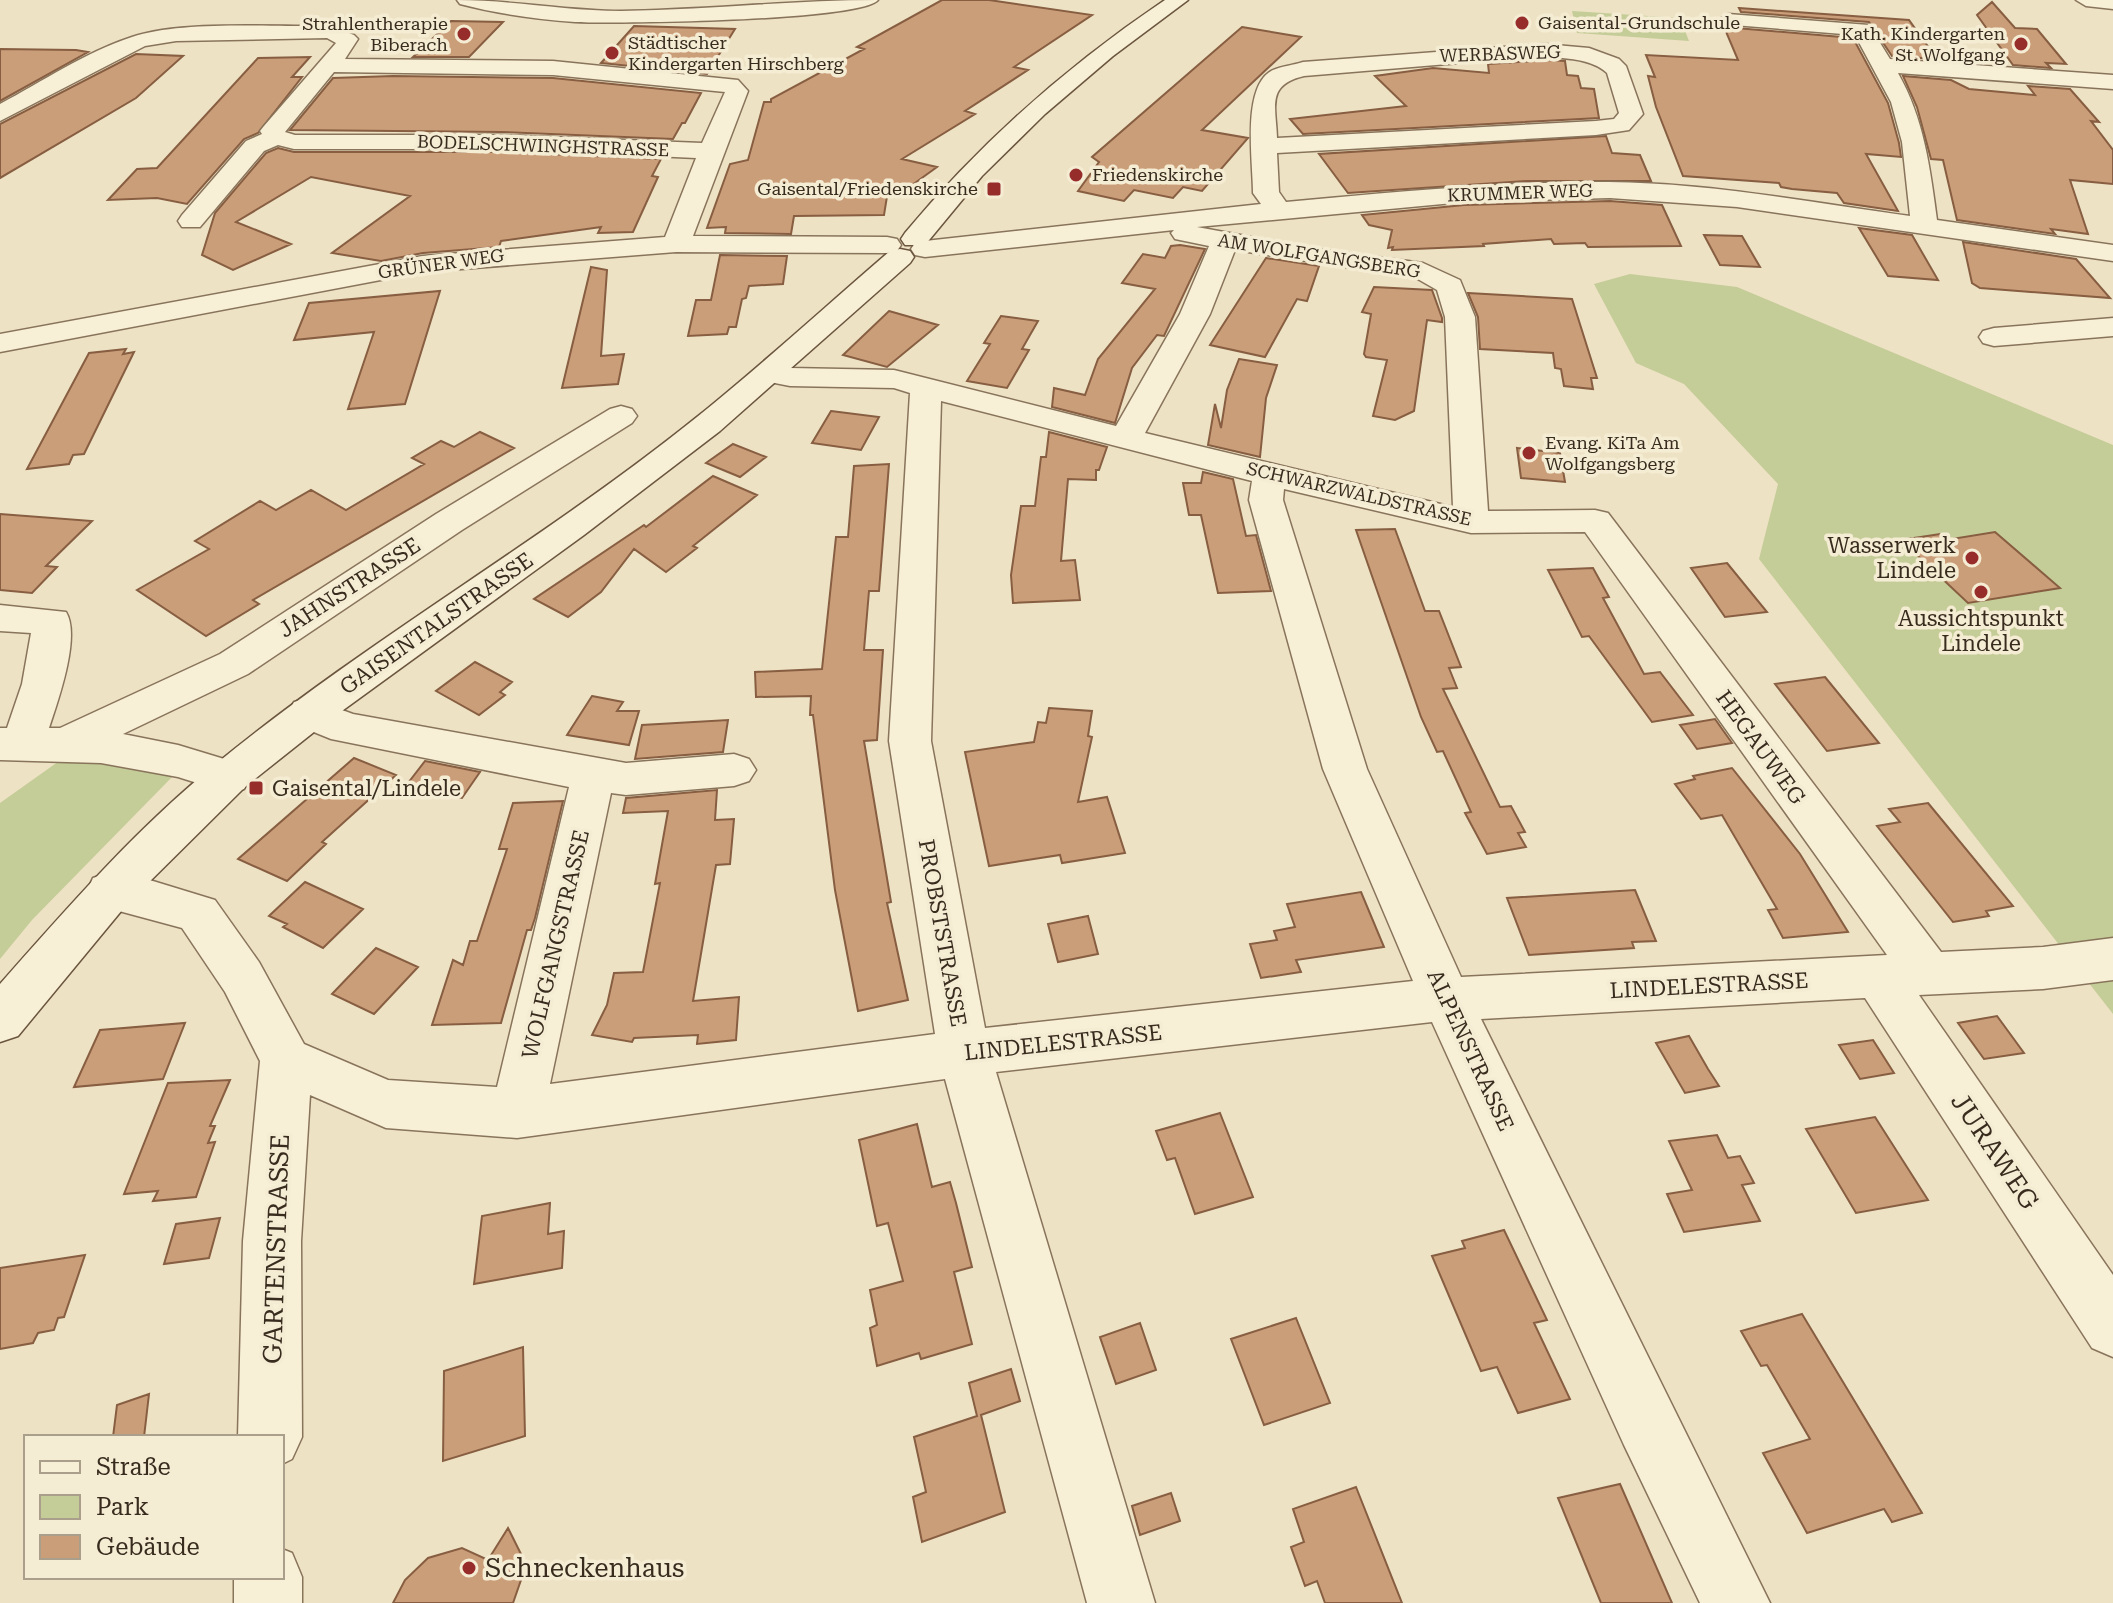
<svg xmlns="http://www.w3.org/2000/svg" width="2113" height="1603" viewBox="0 0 2113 1603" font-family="'Roboto Serif',serif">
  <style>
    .green { fill: #c4cc98 }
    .building { fill: #cb9e7a; stroke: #875e41; stroke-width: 2 }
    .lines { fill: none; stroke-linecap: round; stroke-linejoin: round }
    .street-casing { stroke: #88745b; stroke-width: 3 }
    .secondary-casing { stroke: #6a553e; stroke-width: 3 }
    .street { fill: #f8efd7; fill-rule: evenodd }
    .secondary { fill: #f8efd7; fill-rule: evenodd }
    .poi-dot { fill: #962d2b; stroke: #f5ecd4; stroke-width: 3 }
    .labels { text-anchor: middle; stroke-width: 7; stroke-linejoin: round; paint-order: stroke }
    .far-poi-label { font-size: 18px; fill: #382c1e; stroke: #f5ecd4; text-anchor: start }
    .far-street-label { font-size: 18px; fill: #382c1e; stroke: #f5ecd4 }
    .poi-label { font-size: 22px; fill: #382c1e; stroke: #f5ecd4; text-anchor: end }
    .street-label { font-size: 22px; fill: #382c1e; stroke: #f5ecd4 }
    .near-street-label { font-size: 26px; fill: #382c1e; stroke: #f5ecd4 }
    .near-poi-label { font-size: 26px; fill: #382c1e; stroke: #f5ecd4; text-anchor: start }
  </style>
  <rect width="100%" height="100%" fill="#eee2c4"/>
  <path class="green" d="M1572,11L1680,18L1689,41L1577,33Z
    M1630,274L1737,287L2113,445V1014L1759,559L1778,484L1684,384L1636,363L1594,284Z
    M62,759L130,765L175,774L32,920L0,959V803Z"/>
  <path class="building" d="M942,0H989L1092,15L1014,67L1028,70L965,111L975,114L902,159L937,167L908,188L889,184L884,215L794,216L791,234L725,233L726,227L707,228L730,164L748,160L764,102H771V99L864,49L857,47Z
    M1992,2L2015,28L2037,29L2066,64L2046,63L2051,68L2013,65L1977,15Z
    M1739,8L1909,20L1937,59L1892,56L1869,22L1741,12Z
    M451,21L503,22L469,57H413Z
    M634,26L735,29L707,74L601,63Z
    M1242,27L1301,37L1202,130L1248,138L1202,191L1183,187L1173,198L1134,190L1124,201L1078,191L1099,162L1092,157Z
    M1724,27L1853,38L1888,103L1899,143L1901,157L1866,154L1898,211L1844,203L1837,193L1792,189L1781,187L1779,183L1683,176L1656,107L1648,76L1655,77L1646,55L1738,60Z
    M0,49L76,50L88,52L0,101Z
    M136,54L183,56L136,98L0,178V124Z
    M310,57L292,77H302L258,133L244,139L187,204L157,198L108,200L137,169L157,168L258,58Z
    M1549,60L1565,61L1567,75L1578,76L1581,88L1594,89L1599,118L1303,134L1290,119L1406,106L1375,76L1433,68L1489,73L1488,64Z
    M393,76L553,78L701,93L685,123H682L673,139L501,132L290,130L333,78Z
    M1903,76L1951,80L1969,89L2035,95L2028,86L2070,89L2099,122L2091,121L2113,150V184L2070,180L2088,234L2051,229L2055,234L1957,220L1943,160L1931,159L1917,107Z
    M1606,136L1612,153L1640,155L1651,181H1527L1348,193L1319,154Z
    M278,148L294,152H501L661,159L652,176L658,177L633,232L598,233L601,227L501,241L499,247L423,253L381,261L332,253L410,196L311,177L236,222L291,244L233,270L202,255L215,213L266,153Z
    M1610,201L1662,205L1681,246L1588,247L1585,243L1554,244L1551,239L1483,244L1484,246L1392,250L1393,247L1388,248L1392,230L1369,225L1362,215L1464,205Z
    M1859,228L1912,235L1938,280L1888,276Z
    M1704,235L1742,236L1760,267L1720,265Z
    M1963,242L2076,259L2110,298L1980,288L1972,283Z
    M1180,245L1205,249L1164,336L1157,335L1132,368L1115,423L1052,407L1054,388L1085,395L1098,359L1155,289L1122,283L1143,254L1165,258L1171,246Z
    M720,255L787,256L783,284L749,286L746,298L742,299L736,327H729L727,334L688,336L696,300H711Z
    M1266,258L1319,266L1307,301L1297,299L1265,357L1210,345Z
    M591,267L607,270L601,356L624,354L618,384L562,388Z
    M1374,287L1432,290L1442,318V322L1427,320L1414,411L1395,420L1373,416L1387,360L1366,357L1364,354L1371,314L1362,312Z
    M440,291L405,404L348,409L374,332L294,340L309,303Z
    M1468,293L1572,299L1597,378H1591L1593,389L1564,386L1561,369L1555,368L1553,353L1480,349L1478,317Z
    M889,311L938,325L887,367L843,355Z
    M1001,316L1038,321L1022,349L1029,350L1007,388L967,381L990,344L984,343Z
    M126,349L123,354L134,352L84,454L73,455L69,464L27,469L89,353Z
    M1239,359L1277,365L1266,398L1260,457L1208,445L1215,404L1221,428L1227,390Z
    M831,411L879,417L861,450L812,443Z
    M480,432L514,448L253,600L259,604L206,636L137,590L209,549L195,541L260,501L276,510L311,490L346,510L424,464L412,458L441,441L454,447Z
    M1049,432L1107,447L1099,470H1096V480L1068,479L1061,561L1075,560L1080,600L1013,603L1011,575L1021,506H1035L1041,457H1046Z
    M733,444L766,457L740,477L706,463Z
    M1517,448L1560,453L1565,482L1521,478Z
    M889,464L879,591H869L864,650H883L877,740L864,741L891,902L887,903L908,1000L858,1011L835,890L813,715H810L811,696L756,697L755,672L822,669L836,537H848L854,466Z
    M1203,472L1233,479L1246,536L1256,535L1271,591L1218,593L1201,515H1189L1183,483H1201Z
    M713,476L757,495L693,546L697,548L666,572L634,549L601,592L568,617L534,599L644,525L646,527Z
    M0,514L92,521L46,566L57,567L32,593L0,590Z
    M1395,529L1425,611H1439L1461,667L1449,668L1457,688L1443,689L1500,807L1511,806L1525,832L1518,833L1526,847L1487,854L1465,813L1471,812L1443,751L1437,752L1421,717L1356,530Z
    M1995,532L2060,588L1968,603L1901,540L1940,534L1946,540Z
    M1727,563L1767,612L1725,617L1691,568Z
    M1593,568L1609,597L1603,598L1644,674L1660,672L1693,715L1652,722L1589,636L1582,637L1548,570Z
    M475,662L512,682L500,692L505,695L479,715L436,691Z
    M1825,677L1879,743L1827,751L1775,684Z
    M592,696L623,702L617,711H639L629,745L567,735Z
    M1049,708L1092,711L1088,736L1092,737L1078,802L1107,797L1125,853L1062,863L1060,855L989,866L965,752L1034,742L1038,722L1046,723Z
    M1715,719L1732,743L1697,749L1680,725Z
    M728,720L723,752L635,759L642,725Z
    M354,758L396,775L322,842L326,844L287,881L238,859Z
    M425,761L480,772L462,798L401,786L408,783Z
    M1732,768L1800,854L1848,932L1783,938L1768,910L1777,909L1722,815L1701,819L1675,784L1695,779L1693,776Z
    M717,790L715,820L734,819L730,864L716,865L693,1001L739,997L736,1040L697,1044L698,1035L634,1038L632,1042L592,1035L607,1005L614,973L643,972L660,883L655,884L668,811L623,813L626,798Z
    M563,801L535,918L531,930H527L501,1023L432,1025L453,960L463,965L470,941H477L507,849H499L513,803Z
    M1928,803L2013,906L1986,911L1989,916L1953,922L1877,826L1900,822L1889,809Z
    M305,882L363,909L323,948L283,927L287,924L269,916Z
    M1635,890L1656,941L1632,942L1634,948L1529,955L1507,898Z
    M1361,892L1384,947L1296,960L1301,972L1261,978L1250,944L1277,940L1274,931L1295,927L1287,904Z
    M1088,916L1098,954L1058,962L1048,924Z
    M376,948L418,967L374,1014L332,994Z
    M1997,1016L2024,1053L1984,1059L1958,1023Z
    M185,1023L163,1079L74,1087L100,1030Z
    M1689,1036L1708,1069L1719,1086L1685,1093L1656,1043Z
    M1873,1040L1894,1073L1860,1079L1839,1045Z
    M230,1080L210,1126H215L208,1143L215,1142L196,1197L153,1201L158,1191L124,1194L168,1083Z
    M1220,1113L1253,1197L1195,1214L1175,1158L1167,1160L1156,1131Z
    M1875,1117L1928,1200L1856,1213L1806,1129Z
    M917,1124L932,1187L950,1182L956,1203L972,1267L954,1272L972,1344L921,1359L919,1353L877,1366L870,1328L877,1325L870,1290L903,1281L888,1223L877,1226L859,1140Z
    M1717,1135L1728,1158L1740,1156L1754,1183L1742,1185L1760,1221L1684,1232L1667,1194L1692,1190L1669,1141Z
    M550,1203L548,1234L564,1231L562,1268L474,1284L482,1216Z
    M220,1218L209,1258L164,1264L176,1224Z
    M1504,1230L1547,1320L1534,1323L1570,1399L1518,1413L1497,1367L1481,1371L1432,1256L1465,1248L1462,1241Z
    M85,1255L64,1317L58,1318L54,1330L38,1333L33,1343L0,1349V1268Z
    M1802,1314L1922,1513L1892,1522L1884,1509L1807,1533L1763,1453L1810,1439L1767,1365L1761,1366L1741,1331Z
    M1296,1318L1330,1403L1264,1425L1231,1339Z
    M1140,1323L1156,1370L1116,1384L1100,1337Z
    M523,1347L525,1436L443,1461L444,1371Z
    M1011,1369L1020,1401L981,1415L1005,1512L922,1542L913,1497L926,1492L914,1437L977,1416L969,1383Z
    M149,1394L144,1437H113L117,1405Z
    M1620,1484L1672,1603H1601L1558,1498Z
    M1356,1487L1402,1603H1325L1317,1581L1305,1586L1291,1547L1304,1542L1293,1509Z
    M1171,1493L1180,1521L1140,1535L1132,1506Z
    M508,1528L521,1554L522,1577L513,1603H393L405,1580L428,1558L462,1548L488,1560Z"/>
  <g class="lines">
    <g class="street-casing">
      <path id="street" d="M457,0C512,0 566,11 621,11C707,10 792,0 878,0C860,21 614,24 575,22C536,19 498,14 460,4Z
        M2076,0H2113V9L2086,6Z
        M1728,14L1869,25L1890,59L2113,75V89L1898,73C1924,119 1930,167 1937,220L2113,245V261L1737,207L1610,198L1464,202L1197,227L1317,249L1423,263L1460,280L1475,317L1488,511L1595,510L1608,513L1941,952L2043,947L2113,938V980L2043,989L1919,995L2113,1275V1357L2092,1348L1865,998L1481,1019L1770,1603H1700L1624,1445L1432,1022L996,1072L1155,1603H1087L945,1079L517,1138L386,1128L310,1095L301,1241L302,1437L292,1459L282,1464V1437H238L243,1241L260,1061L225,992L182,928L93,904L87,891L93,878L110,872L130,874L215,900L259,962L304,1044L388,1080L497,1087L569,787L331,739L294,724L288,713L294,702L309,698L353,714L626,763L734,754L749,759L756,770L749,781L734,786L626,795L611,793L550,1084L935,1034L889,741L910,393L894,388L790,386L759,380L754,373L759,366L770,364L790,368L894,370L1116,426L1180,314L1209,246L1175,239L1171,233L1174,230L925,257L915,255L911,249L915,243L925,241L1261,204L1253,193C1253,162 1241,85 1273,70C1282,66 1294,65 1303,62L1544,44L1589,48L1619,59L1626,66L1643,114L1629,130L1596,135L1277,153L1279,192L1286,202C1393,192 1500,182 1608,182C1709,183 1810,202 1910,216L1902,142L1891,102L1855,35L1721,24L1718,20ZM1544,56C1565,59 1591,58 1607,73L1619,113L1614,119L1596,121L1277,138C1276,106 1266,85 1304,76ZM1235,250L1416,278L1437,290L1445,317L1453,507L1145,433L1210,314ZM941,401L1252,481L1249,500L1323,769L1413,981L985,1028L931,741ZM1284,489L1471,533L1585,532L1887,955L1461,977L1367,769L1283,500Z
        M330,26L354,35L358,39L345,59L553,61L738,80L748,91L693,236L887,237L897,239L901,245L897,251L887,253L676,252L423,272L0,352V334L423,256L665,237L696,158L501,149H294L278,145L264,151L200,227H182L178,221L182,215L246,141L262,134L260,131L264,126L336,43L327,38L176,41L145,46L0,121V104C43,81 86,52 132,37C181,20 276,27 330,26ZM334,72L553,75L725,92L702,143L501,135H295L285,132Z
        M2113,318V336L1994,346L1983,343L1979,337L1983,331L1994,328Z
        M621,406L632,409L637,416L632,423L462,530L248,674L123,734L178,745L244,765L251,777L244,789L229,793L178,777L101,763L0,760V728H7L22,684L31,633L0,631V605L66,612C81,636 58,701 49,728H60L220,654L436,514L610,409Z
        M282,1549L292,1553L302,1577V1603H234V1577H282Z"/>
    </g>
    <g class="secondary-casing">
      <path id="secondary" d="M1165,0H1188L1113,56L1045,114L982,176L925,245H905L901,239L905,233C981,142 1067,66 1165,0Z
        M900,249L910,251L914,257L910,263L720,431L584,535L324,724L246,786L127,904L18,1036L0,1042V984C68,907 136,829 216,764C369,638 543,541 697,417C763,364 826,306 890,251Z"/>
    </g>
    <use href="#street" class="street"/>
    <use href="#secondary" class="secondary"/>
  </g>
  <g class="poi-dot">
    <circle cx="1522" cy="23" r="8"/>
    <circle cx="464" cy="34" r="8"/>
    <circle cx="2021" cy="44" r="8"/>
    <circle cx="612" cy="53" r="8"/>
    <circle cx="1076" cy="175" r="8"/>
    <rect x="986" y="181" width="16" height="16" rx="4"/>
    <circle cx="1529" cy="453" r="8"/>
    <circle cx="1972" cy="558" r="8"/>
    <circle cx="1981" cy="592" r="8"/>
    <rect x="248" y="780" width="16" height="16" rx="4"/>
    <circle cx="469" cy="1568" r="8"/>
  </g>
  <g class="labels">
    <g class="far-poi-label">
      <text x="1538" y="29">Gaisental-Grundschule</text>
      <text x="448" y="30" text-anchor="end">Strahlentherapie<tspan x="448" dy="21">Biberach</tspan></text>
      <text x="2005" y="40" text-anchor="end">Kath. Kindergarten<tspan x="2005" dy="21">St. Wolfgang</tspan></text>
      <text x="628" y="49">Städtischer<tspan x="628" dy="21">Kindergarten Hirschberg</tspan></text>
      <text x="1092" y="181">Friedenskirche</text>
      <text x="978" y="195" text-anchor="end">Gaisental/Friedenskirche</text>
      <text x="1545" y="449">Evang. KiTa Am<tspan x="1545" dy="21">Wolfgangsberg</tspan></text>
    </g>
    <g class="far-street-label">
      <text transform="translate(1500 54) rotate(-2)" y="6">WERBASWEG</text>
      <text transform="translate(543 146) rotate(2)" y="6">BODELSCHWINGHSTRASSE</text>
      <text transform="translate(1520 193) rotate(-2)" y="6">KRUMMER WEG</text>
      <text transform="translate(1319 256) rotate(9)" y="6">AM WOLFGANGSBERG</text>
      <text transform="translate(441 264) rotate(-8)" y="6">GRÜNER WEG</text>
      <text transform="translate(1359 494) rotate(13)" y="6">SCHWARZWALDSTRASSE</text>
    </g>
    <g class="poi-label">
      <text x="1956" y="553">Wasserwerk<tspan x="1956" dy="25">Lindele</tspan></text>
      <text x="1981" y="626" text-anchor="middle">Aussichtspunkt<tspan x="1981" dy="25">Lindele</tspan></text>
      <text x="272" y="796" text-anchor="start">Gaisental/Lindele</text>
    </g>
    <g class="street-label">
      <text transform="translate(349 587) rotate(-33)" y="8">JAHNSTRASSE</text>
      <text transform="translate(436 623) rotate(-35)" y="8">GAISENTALSTRASSE</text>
      <text transform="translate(1761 747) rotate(54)" y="8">HEGAUWEG</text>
      <text transform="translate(943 933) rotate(80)" y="8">PROBSTSTRASSE</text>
      <text transform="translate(555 944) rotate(-77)" y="8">WOLFGANGSTRASSE</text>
      <text transform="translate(1709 985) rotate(-3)" y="8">LINDELESTRASSE</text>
      <text transform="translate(1063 1042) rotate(-6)" y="8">LINDELESTRASSE</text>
      <text transform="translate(1471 1050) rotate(65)" y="8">ALPENSTRASSE</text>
    </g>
    <g class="near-street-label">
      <text transform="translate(1995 1151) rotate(56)" y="9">JURAWEG</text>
      <text transform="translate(276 1249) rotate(-88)" y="9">GARTENSTRASSE</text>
    </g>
    <g class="near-poi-label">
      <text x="485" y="1577">Schneckenhaus</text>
    </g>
  </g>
  <rect x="24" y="1435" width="260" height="144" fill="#f5ecd4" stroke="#a99f8b" stroke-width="2"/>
  <rect x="40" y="1461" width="40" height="12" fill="#f8efd7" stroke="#a99f8b" stroke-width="2"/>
  <text x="96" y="1475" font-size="24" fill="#382c1e">Straße</text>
  <rect x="40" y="1495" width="40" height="24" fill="#c4cc98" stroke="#a99f8b" stroke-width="2"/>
  <text x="96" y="1515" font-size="24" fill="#382c1e">Park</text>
  <rect x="40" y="1535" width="40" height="24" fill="#cb9e7a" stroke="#a99f8b" stroke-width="2"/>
  <text x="96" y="1555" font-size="24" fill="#382c1e">Gebäude</text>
</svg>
